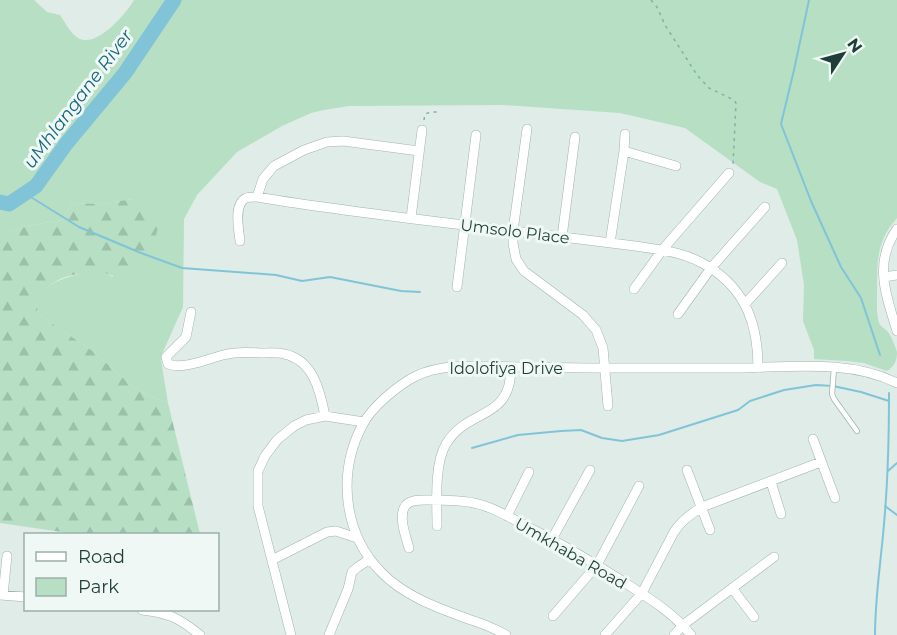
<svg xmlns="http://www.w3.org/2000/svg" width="897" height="635" viewBox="0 0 897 635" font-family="Montserrat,sans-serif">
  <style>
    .green { fill: #b6dfc4 }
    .forest { fill: url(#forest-firs) }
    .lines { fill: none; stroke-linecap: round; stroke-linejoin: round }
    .stream { stroke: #82c4d7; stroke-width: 2 }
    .river { stroke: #82c4d7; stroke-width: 15 }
    .service-casing { stroke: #a2b4af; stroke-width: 6 }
    .minor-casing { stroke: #a2b4af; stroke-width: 10 }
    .path { stroke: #7db3a5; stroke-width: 1.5; stroke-dasharray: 3 4.5; stroke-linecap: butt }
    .service { stroke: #fff; stroke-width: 4.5 }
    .minor { stroke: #fff; stroke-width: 9 }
    .labels { text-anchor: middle; stroke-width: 6; stroke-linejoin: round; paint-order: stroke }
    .street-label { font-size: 16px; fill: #1f3e37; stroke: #f0f8f5 }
    .water-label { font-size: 18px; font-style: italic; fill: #14667f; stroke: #f0f8f5 }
  </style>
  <defs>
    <pattern id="forest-firs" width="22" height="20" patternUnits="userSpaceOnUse" patternTransform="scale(1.5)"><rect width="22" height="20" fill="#b6dfc4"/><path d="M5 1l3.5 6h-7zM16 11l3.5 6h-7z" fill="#9cc0a9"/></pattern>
  </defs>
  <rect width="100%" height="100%" fill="#dfece7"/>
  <path class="green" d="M0,0H34L47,12L60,15C65,22 70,33 78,38C96,49 126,14 134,0H897V218C876,241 877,263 877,292C877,302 876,316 880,325C882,327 885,329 887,331C891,335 895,346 897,352C897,361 894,367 887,371L864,363L846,361L814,359V350L803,321L804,285L797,240L777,189L760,182L685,128L620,113L503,105L349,106L324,110L311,113L282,126L237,152L197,195L184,219L183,307L162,354L161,360L168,403L148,395L132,386L94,352L44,318C43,317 38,312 38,311C27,284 86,269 104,272C105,273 111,276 113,277L133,199L100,204L72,203L63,220L26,226L9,232H0Z"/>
  <path class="forest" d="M133,199L160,219C156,234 152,261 137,269C132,272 122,277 115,276C110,276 107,273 102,272C89,272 72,274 60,279C50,284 32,297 38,311C38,312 43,317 44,318L94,352L132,386L148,395L168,403L200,534H76L0,523V232H9L26,226L63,220L72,203L100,204Z"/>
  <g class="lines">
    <path class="stream" d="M809,0L794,70L781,124L811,201L841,267L861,298L880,355
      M26,194L79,227L141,253L182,268L276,275L302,281L330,277L401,291L420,292
      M472,448L518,435L561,431L581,430L602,438L622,441L659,435L738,410L750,401L784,390L816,385L833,386L861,392L889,401
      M888,471L897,463
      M885,506L897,515
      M875,635C875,597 881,561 884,524C888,480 889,437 889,393"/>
    <path class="river" d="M0,202L9,204L36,186L66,144L125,73L174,0"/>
    <g class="service-casing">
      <path id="service" d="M834,368L832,394L834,399L857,431"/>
    </g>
    <g class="minor-casing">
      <path id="minor" d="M527,129L513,231V243L516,259L524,271L583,315L596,330L603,348L608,406
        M624,151L676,166
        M257,197L263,179L274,166L304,150L327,142L343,141L419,151
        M411,218L422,130
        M897,229C873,263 886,295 897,331
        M562,237L575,137
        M240,241C239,231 233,204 246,198C248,197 255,197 257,197C358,214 461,224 563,237C587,240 611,243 635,246C662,250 686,252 709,267C747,291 758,326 758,368
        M610,243L624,151L625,134
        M884,277L897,275
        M457,287L476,135
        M634,289L663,249L729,173
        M745,304L782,263
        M191,312L186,337L166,357L168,364C182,370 208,359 223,355C234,352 248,352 260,353C267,353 276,352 284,354C313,360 320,390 325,416
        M678,314L711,268L765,207
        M813,439L835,498
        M687,470L710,530
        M771,482L781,514
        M507,516L529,472
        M437,526C437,503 434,464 446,444C468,407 511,422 511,367
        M552,539L590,470
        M409,548C406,537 399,519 404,508C408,499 421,500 429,500C443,500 460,500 474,503C493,507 511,518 528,527C558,542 587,559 616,577C642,594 671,610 691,635
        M272,560L327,532L336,531L357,538
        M732,588L754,617
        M0,595L26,597
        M3,595L7,556
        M142,610C169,613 179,618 200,635
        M553,616L597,565L639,486
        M291,635L258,506V471L265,456L277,440L294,426L306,420L325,416L364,422
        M329,635L348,589L352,572L358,567L370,559
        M506,635C494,628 481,623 468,619C438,608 404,596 381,572C343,533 337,472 363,424C372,407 398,385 416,376C437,366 460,366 483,366C565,369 648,368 730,368C785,368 846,358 897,383
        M605,635L642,593L674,532C681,521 690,514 702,507L821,462
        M674,635L683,625L774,557"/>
    </g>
    <path class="path" d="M651,0L657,7L665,25L697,75L709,88L734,100L736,103L733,166
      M424,120L425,114L431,112H438"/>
    <use href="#service" class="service"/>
    <use href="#minor" class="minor"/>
  </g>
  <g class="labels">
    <g class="street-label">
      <text transform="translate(515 231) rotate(7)" y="6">Umsolo Place</text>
      <text x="506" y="374">Idolofiya Drive</text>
      <text transform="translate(571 553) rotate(30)" y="6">Umkhaba Road</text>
    </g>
    <g class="water-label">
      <text transform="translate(78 99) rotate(-53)" y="6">uMhlangane River</text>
    </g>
  </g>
  <rect x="24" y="533" width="195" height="78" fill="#f0f8f5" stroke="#9caea9" stroke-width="1.5"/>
  <rect x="36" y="552" width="30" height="9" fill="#ffffff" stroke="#9caea9" stroke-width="1.5"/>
  <text x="78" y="563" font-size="18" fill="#1f3e37">Road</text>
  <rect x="36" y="578" width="30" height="18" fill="#b6dfc4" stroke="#9caea9" stroke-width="1.5"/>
  <text x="78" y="593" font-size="18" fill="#1f3e37">Park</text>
  <g transform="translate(843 54) rotate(54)" stroke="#f0f8f5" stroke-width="4.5" paint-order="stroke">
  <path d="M0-4.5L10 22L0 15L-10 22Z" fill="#1f3e37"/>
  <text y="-9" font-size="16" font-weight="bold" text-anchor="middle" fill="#1f3e37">N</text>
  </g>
</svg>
